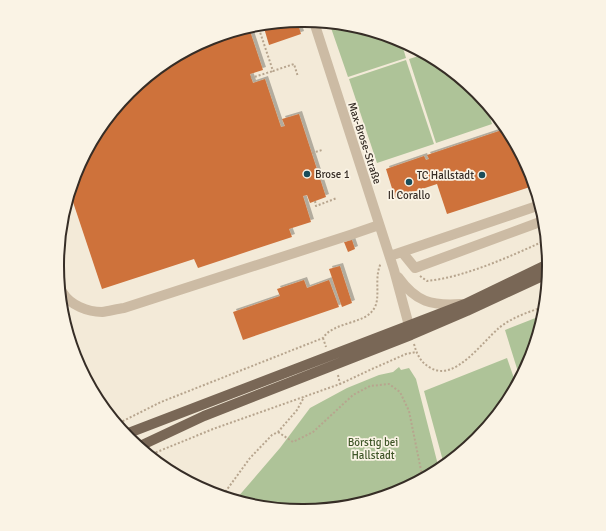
<svg xmlns="http://www.w3.org/2000/svg" width="606" height="531" viewBox="0 0 606 531" font-family="Signika,sans-serif">
  <style>
    .green { fill: #aec398 }
    .building { fill: #ce723b; filter: url(#shadow) }
    .lines { fill: none; stroke-linecap: round; stroke-linejoin: round }
    .path { stroke: #b7a58e; stroke-width: 2; stroke-dasharray: 2 2; stroke-linecap: butt }
    .minor { stroke: #ccbba4; stroke-width: 10 }
    .major { stroke: #796756; stroke-width: 10 }
    .poi-dot { fill: #194d5a; stroke: #faf3e5; stroke-width: 1.5 }
    .labels { text-anchor: middle; stroke-width: 3.5; stroke-linejoin: round; paint-order: stroke }
    .street-label { font-size: 11px; fill: #362d26; stroke: #faf3e5 }
    .poi-label { font-size: 11px; fill: #362d26; stroke: #faf3e5; text-anchor: start }
    .park-label { font-size: 11px; fill: #3f5628; stroke: #faf3e5 }
    .rim { fill: none; stroke: #362d26; stroke-width: 2 }
  </style>
  <defs>
    <filter id="shadow"><feDropShadow dx="3" dy="-3" stdDeviation="0" flood-color="#0004"/></filter>
  </defs>
  <rect width="100%" height="100%" fill="#f3ead8"/>
  <path class="green" d="M330,25L397,39L401,41L406,58L348,77Z
    M422,55L477,92L486,105L492,124L436,143L409,59Z
    M406,60L434,144L377,163L349,79Z
    M538,317L530,360L519,375L505,330Z
    M507,358L515,381L476,439L443,461L424,391Z
    M399,367L401,370L409,368L416,379L438,465L397,492L303,511L237,498L280,448L310,408L347,388L379,375L393,372Z"/>
  <path class="building" d="M297,21L301,34L269,45L264,28Z
    M250,31L263,70L250,74L253,83L265,79L281,127L285,126L282,119L299,114L326,197L310,203L307,195L303,196L311,222L289,229L292,237L198,268L194,259L102,289L71,196L76,171L130,92L209,39Z
    M502,130L527,168L533,186L447,214L437,184L395,198L386,169L424,156L426,160L429,159L427,155Z
    M352,240L355,249L348,252L344,242Z
    M340,266L352,303L342,307L329,269Z
    M304,280L307,288L329,280L339,307L243,340L233,312L280,296L277,289Z"/>
  <g class="lines">
    <path class="path" d="M259,29L273,71L294,64L298,77
      M251,78L273,71
      M312,153L322,150
      M315,201L316,206L337,198
      M420,276L427,281C465,277 509,257 544,241
      M323,338L326,347
      M414,344C417,355 421,363 431,368C455,382 482,342 499,328C511,318 526,313 540,308
      M338,375L340,384
      M119,423L161,402L323,338C333,322 364,324 373,310C382,299 373,279 381,263
      M278,432L293,442L313,432L353,395L370,386L389,384L400,392L409,411L422,475
      M152,454L213,429L340,384L372,369L406,354L416,352
      M223,495L250,458L272,435L278,432L297,410L304,397"/>
    <path class="minor" d="M314,22L394,270L411,333
      M402,252L415,268L540,222
      M390,256L537,206
      M398,277C416,302 431,306 461,304
      M63,293C70,305 88,312 102,312C109,311 117,309 124,308L350,235L379,225"/>
    <path class="major" d="M126,434L465,304L548,264
      M140,446L204,416L411,335L467,311L547,274"/>
  </g>
  <g class="poi-dot">
    <circle cx="307" cy="174" r="4"/>
    <circle cx="482" cy="175" r="4"/>
    <circle cx="409" cy="182" r="4"/>
  </g>
  <g class="labels">
    <g class="street-label">
      <text transform="translate(365 143) rotate(72)" y="4">Max-Brose-Straße</text>
    </g>
    <g class="poi-label">
      <text x="315" y="178">Brose 1</text>
      <text x="474" y="179" text-anchor="end">TC Hallstadt</text>
      <text x="409" y="199" text-anchor="middle">Il Corallo</text>
    </g>
    <g class="park-label">
      <text x="373" y="446">Börstig bei<tspan x="373" dy="13">Hallstadt</tspan></text>
    </g>
  </g>
  <path d="M0 0H606V531H0ZM302 27H304A238 238 0 0 1 542 265V266A238 238 0 0 1 304 504H302A238 238 0 0 1 64 266V265A238 238 0 0 1 302 27Z" fill="#faf3e5" fill-rule="evenodd"/>
  <path class="rim" d="M302 27H304A238 238 0 0 1 542 265V266A238 238 0 0 1 304 504H302A238 238 0 0 1 64 266V265A238 238 0 0 1 302 27Z"/>
</svg>
